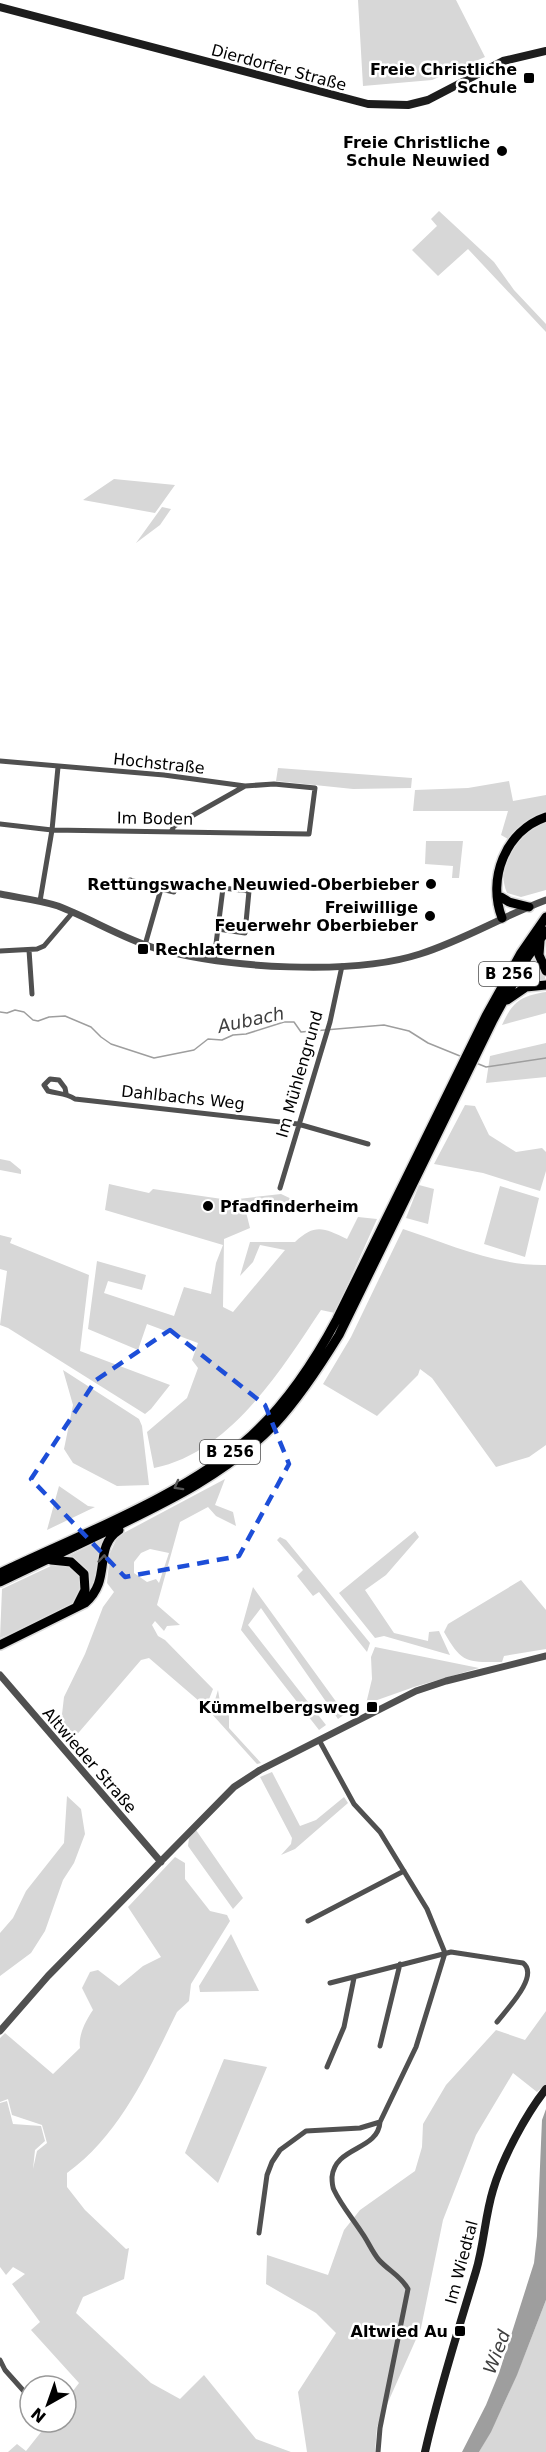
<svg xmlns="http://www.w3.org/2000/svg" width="546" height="2452" viewBox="0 0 546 2452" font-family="'DejaVu Sans',sans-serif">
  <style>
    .green { fill: #d7d7d7; fill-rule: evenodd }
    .water { fill: #9e9e9e }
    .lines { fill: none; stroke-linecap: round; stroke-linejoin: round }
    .stream { stroke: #9e9e9e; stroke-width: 1.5 }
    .trunk-casing { stroke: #dbdbdb; stroke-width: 12 }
    .minor { stroke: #505050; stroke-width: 5 }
    .tertiary { stroke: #505050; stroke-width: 7 }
    .secondary { stroke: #1d1d1d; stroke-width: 8 }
    .trunk { stroke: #000; stroke-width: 9 }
    .oneway { stroke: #595959 }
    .marked { fill: none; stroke: #1d4ed8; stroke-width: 4.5; stroke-dasharray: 12 8; stroke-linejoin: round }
    .poi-dot { fill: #000; stroke: #fff; stroke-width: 2 }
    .labels { text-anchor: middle; stroke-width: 5; stroke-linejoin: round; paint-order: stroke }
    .shield { fill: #fff; stroke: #4c4c4c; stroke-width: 1.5 }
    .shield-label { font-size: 15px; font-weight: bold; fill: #000 }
    .street-label { font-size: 16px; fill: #000; stroke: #fff }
    .poi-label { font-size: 16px; font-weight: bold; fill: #000; stroke: #fff; text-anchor: end }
    .water-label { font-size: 18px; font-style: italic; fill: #3f3f3f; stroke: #fff }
  </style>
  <rect width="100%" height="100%" fill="#fff"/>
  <path class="green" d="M358,0H456L485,57L432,80L363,86Z
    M439,211L494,262L514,290L546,324V332L468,249L438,276L412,250L437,226L431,219Z
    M114,479L175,485L155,513L83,500Z
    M162,507L171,509L160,525L136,543Z
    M278,768L412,778L411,788L353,789L276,781Z
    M509,781L513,801L546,795V813L527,821L508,839L501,835L508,811H413L415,790L468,788Z
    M546,821V890L521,897L507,893C494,862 518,832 546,821Z
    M426,841H463L459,878H452L453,866L425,864Z
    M536,954C538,965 546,974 546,982L517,988Z
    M546,992V1013L502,1025C513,1001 521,996 546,992Z
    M546,1043V1077L486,1083L490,1056Z
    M465,1105L475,1106L489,1135L516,1152L542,1148L546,1152V1171L540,1191L483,1173L434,1164Z
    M0,1159L10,1161L21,1170V1174L0,1170Z
    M109,1184L149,1193L153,1189L229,1200L281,1194L296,1201L246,1212L250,1228L224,1239L223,1307L233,1312L285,1250L260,1245L253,1262L240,1276L250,1242H295C315,1223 324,1228 347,1239L358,1217L377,1219L335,1313L321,1310C281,1370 230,1453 154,1468L147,1432L187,1398L198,1368L192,1360L198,1343L147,1324L138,1350L88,1329L97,1261L146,1275L142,1290L108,1281L104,1293L174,1316L184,1287L211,1294L216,1263L223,1245L105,1210Z
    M419,1185L434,1189L428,1224L406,1218Z
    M500,1186L539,1198L525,1257L484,1244Z
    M403,1229C449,1244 496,1266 546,1265V1445L529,1457L496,1467L432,1378L420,1369L418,1375L377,1416L323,1384L351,1337Z
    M0,1235L12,1238L10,1243L89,1275L80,1351L170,1385L151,1409L145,1414L8,1328L0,1325L7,1271L0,1269Z
    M63,1370L139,1419L142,1426L149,1485L117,1486L73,1463L64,1449L73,1405Z
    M225,1479L215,1505L233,1512L236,1526L216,1516L208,1507L180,1522L157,1605L180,1625L167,1626L164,1631L155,1621L152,1625L158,1636L165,1640L213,1689L206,1707L149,1658L141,1660L74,1738L61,1723L64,1697L85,1654L103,1607L114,1592L107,1583L110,1553L118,1536ZM150,1549L169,1553L159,1583L156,1579L147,1582L134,1573V1562L141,1553Z
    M59,1486L88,1506L95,1507L47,1530Z
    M415,1531L419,1537L386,1575L365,1590L394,1633L428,1641L429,1632L439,1631L450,1655L384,1636L375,1638L339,1593Z
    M106,1537L101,1546L95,1589L86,1595L75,1561L67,1557Z
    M280,1537L286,1540L370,1643L367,1652L319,1592L313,1596L297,1576L303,1570L277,1540Z
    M55,1564C64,1564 74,1566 80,1574C101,1604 18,1631 0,1638L2,1589Z
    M521,1580L546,1610V1649L504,1656L502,1662C467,1662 462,1664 444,1632L448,1624Z
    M253,1587L345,1714L338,1719L261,1608L248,1625L326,1725L319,1730L241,1630Z
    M375,1647L479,1668L414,1687L366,1704L372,1679L371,1657Z
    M218,1690L221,1708L229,1713V1728L261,1763L257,1764L211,1713Z
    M272,1772L300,1826L316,1820L344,1797L348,1803L295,1849L281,1855L291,1844L292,1838L260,1777Z
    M67,1796L81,1809L85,1834L74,1863L63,1880L45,1931L31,1953L0,1976V1933L13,1918L26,1891L64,1843Z
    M196,1830L243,1898L233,1909L188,1846L189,1838Z
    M175,1857L185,1863V1879L210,1911L227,1915L230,1921L191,1984L189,2001L177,2012C148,2071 121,2134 67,2173V2187L85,2210L126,2249L129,2248L124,2279L83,2297L76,2313L151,2383L180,2399L204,2375L256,2439L291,2452H8L17,2444L26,2451L49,2422H66V2400L79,2383L31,2330L40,2322L12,2284L25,2274L13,2267L6,2275L0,2267V2103L7,2101L13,2124L41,2126L45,2141L35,2150L33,2169L37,2151L47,2143L42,2125L12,2115L8,2099L0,2102V2038L5,2033L53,2074L80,2048C78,2035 86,2020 93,2010L82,1988L90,1972L98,1970L119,1986L143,1966L161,1957L128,1907Z
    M231,1934L259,1991L200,1992L199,1986Z
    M546,2011V2084L537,2092L513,2073L476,2135L443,2220L421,2328L377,2427L375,2452H307L298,2392L336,2333L316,2313L266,2284L267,2255L328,2275L344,2230L360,2210L415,2171L422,2147L423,2124L446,2085L496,2030L525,2040Z
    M224,2059L267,2067L218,2183L185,2153Z
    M546,2300V2452H479C507,2404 526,2351 546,2300Z"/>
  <path class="water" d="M546,2109V2300L517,2375L491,2432L479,2452H462L486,2405L499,2373L534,2263L537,2236L542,2120Z"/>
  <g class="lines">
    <path class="stream" d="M0,1012L7,1013L15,1010L24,1012L33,1020L38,1021L49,1017L65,1016L91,1027L101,1037L111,1044L154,1058L194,1050L208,1039L222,1040L233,1035L246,1034L284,1022H294L301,1032L384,1025L409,1031L428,1043L460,1056
      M476,1063L486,1067L546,1058"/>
    <g class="trunk-casing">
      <path id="trunk" d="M501,897L509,902L529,907
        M502,918C487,879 505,831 546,817
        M540,941L539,955L546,971
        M507,1000L526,987L546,985
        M51,1560L71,1562L84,1574L85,1590L77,1606
        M0,1573C81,1534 184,1496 251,1436C287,1403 314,1362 337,1319L486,1016L521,953L546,917
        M0,1582C36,1565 71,1548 107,1531C167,1502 228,1473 275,1424C300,1397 320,1366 339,1335L493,1020L527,958L546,931
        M0,1645L85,1603C113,1579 92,1548 119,1530"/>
    </g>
    <path class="minor" d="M0,761L164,775L245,786L274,784L315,788L309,834L52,830L0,824
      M171,832L174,826L245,786
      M130,880L161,889L145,945
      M161,889L174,892L176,886
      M40,901L52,830L58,767
      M29,950L32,994
      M0,951L37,949L44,946L73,912
      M214,960L223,888L249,891L245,933L218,929
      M66,1093L65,1088L59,1080L50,1079L44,1085L48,1091C58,1094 66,1093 75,1099L298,1124L368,1144
      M280,1188L330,1022L342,966
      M319,1740L354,1804L380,1832L427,1909L445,1953L416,2047L380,2122C378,2151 335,2146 332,2177C332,2181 332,2186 334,2190C341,2205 353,2219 362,2233C368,2241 372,2252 379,2260C389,2271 401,2276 408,2289L380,2428L378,2452
      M308,1921L404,1871
      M330,1983L451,1952L523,1963C540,1976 506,2010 497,2022
      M380,2046L400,1964
      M327,2067L344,2027L354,1978
      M259,2233L267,2175L272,2162L280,2150L306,2131L360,2128L380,2122
      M0,2360L5,2370L30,2398"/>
    <path class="tertiary" d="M0,894C19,898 39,900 58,906C92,919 123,939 158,949C227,968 352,976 420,954C464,940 503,916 546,900
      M0,1675L161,1862
      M0,2031L48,1976L234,1787L260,1770L416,1691L446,1681L546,1656"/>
    <path class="secondary" d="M0,7L368,104L408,105L428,100L503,61L546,51
      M425,2452C439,2390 458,2331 476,2271C484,2244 485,2216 493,2190C502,2159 526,2114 546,2089"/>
    <use href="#trunk" class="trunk"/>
  </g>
  <defs><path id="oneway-chevron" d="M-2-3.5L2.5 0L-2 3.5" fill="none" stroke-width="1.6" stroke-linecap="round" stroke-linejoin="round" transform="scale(1.5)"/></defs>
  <g class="oneway">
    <use href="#oneway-chevron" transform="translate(178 1486) rotate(151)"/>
    <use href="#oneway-chevron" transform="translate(104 1559) rotate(-85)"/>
  </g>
  <path class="marked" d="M170,1330L265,1405L289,1464L239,1556L125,1577L31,1479L96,1380Z"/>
  <g class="poi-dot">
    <rect x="523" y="72" width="12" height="12" rx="3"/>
    <circle cx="502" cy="151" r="6"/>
    <circle cx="431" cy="884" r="6"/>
    <circle cx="430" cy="916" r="6"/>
    <rect x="137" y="943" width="12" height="12" rx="3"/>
    <circle cx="208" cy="1206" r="6"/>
    <rect x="366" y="1701" width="12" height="12" rx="3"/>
    <rect x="454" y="2325" width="12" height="12" rx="3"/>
  </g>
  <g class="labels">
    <g class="shield">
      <rect x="479" y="962" width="60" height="24" rx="4.5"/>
      <rect x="200" y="1440" width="60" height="24" rx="4.5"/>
    </g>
    <g class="shield-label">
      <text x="509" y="979">B 256</text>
      <text x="230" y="1457">B 256</text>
    </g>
    <g class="street-label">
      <text transform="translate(279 67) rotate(15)" y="6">Dierdorfer Straße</text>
      <text transform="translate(159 763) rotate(6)" y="6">Hochstraße</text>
      <text transform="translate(155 818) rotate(1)" y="6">Im Boden</text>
      <text transform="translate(299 1074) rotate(-74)" y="6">Im Mühlengrund</text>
      <text transform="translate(183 1097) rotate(6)" y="6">Dahlbachs Weg</text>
      <text transform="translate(90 1760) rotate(49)" y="6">Altwieder Straße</text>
      <text transform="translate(461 2262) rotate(-75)" y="6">Im Wiedtal</text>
    </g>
    <g class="poi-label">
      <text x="517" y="75">Freie Christliche<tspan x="517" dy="18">Schule</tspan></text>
      <text x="490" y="148">Freie Christliche<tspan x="490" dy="18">Schule Neuwied</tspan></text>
      <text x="419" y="890">Rettungswache Neuwied-Oberbieber</text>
      <text x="418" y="913">Freiwillige<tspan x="418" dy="18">Feuerwehr Oberbieber</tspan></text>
      <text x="155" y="955" text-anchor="start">Rechlaternen</text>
      <text x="220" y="1212" text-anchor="start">Pfadfinderheim</text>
      <text x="360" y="1713">Kümmelbergsweg</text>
      <text x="448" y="2337">Altwied Au</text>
    </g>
    <g class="water-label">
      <text transform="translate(251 1020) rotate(-12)" y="6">Aubach</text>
      <text transform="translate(497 2352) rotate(-69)" y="6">Wied</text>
    </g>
  </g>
  <g transform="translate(48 2404) rotate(220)"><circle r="28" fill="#ffffff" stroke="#999999" stroke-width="1.5"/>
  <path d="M0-4.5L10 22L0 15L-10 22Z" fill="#000000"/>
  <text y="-9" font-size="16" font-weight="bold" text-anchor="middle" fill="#000000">N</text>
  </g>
</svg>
